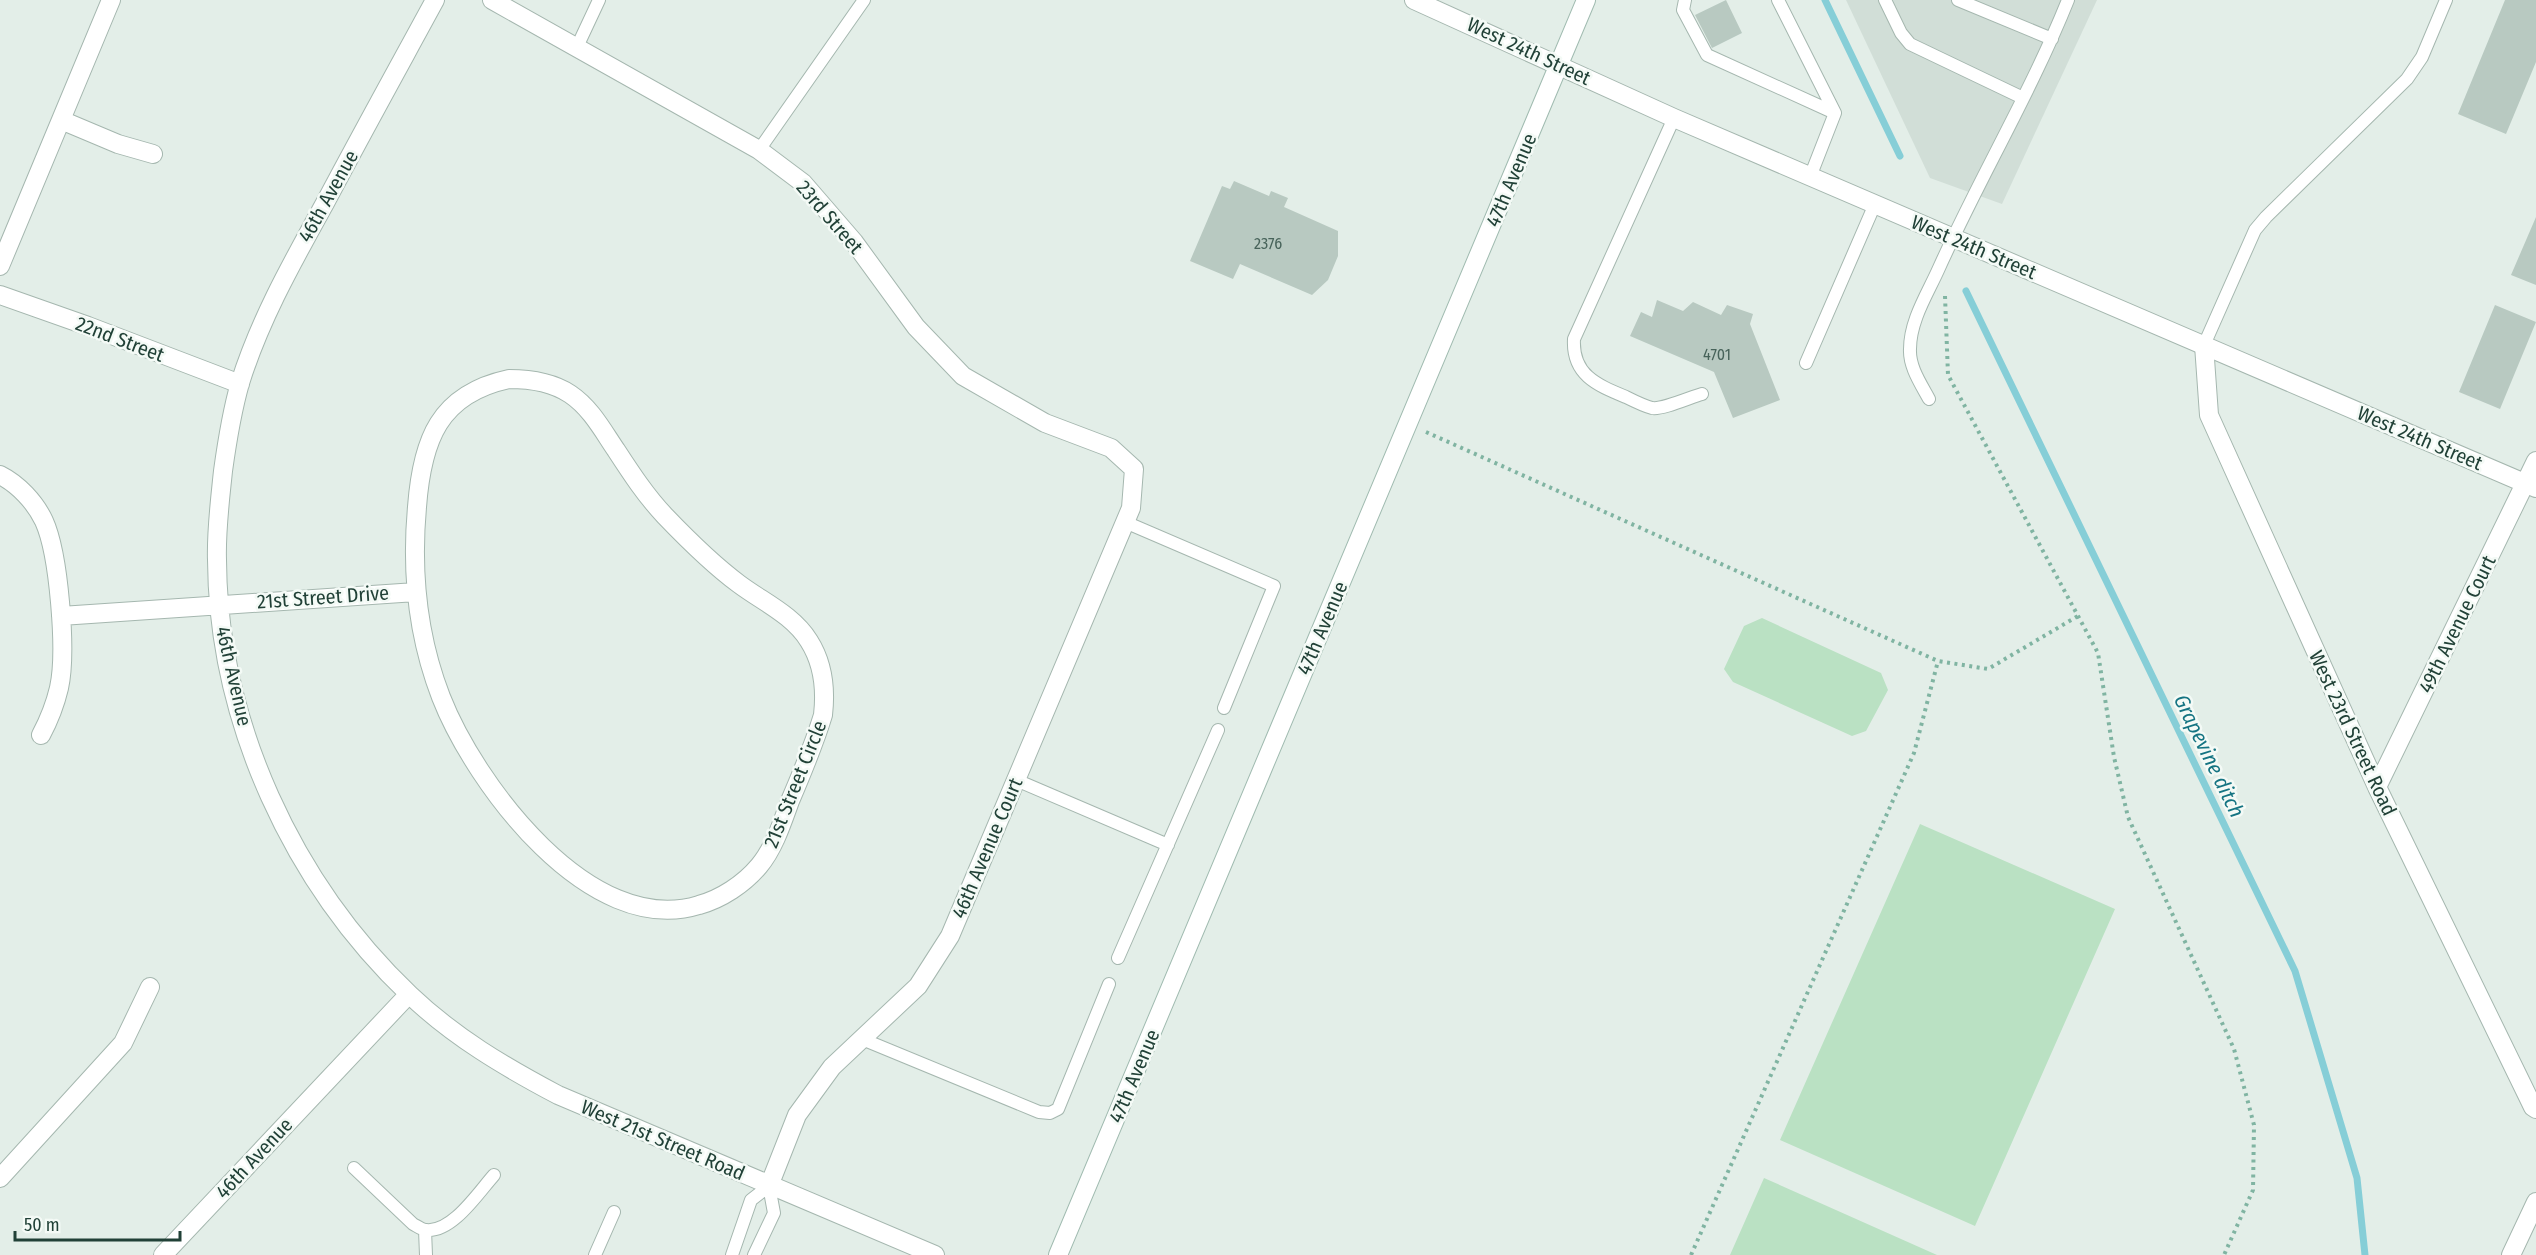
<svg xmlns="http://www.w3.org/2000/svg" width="2536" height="1255" viewBox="0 0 2536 1255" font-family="'Fira Sans Condensed',sans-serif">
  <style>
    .built { fill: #d1ded7 }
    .green { fill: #bae1c3 }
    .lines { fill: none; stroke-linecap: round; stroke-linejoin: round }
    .stream { stroke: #86ced7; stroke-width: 7 }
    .building { fill: #b8c9c1 }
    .service-casing { stroke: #a5b7af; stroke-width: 14 }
    .minor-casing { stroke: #a5b7af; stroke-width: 20 }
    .tertiary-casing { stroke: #a5b7af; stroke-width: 20 }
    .secondary-casing { stroke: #a0bbb0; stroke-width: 20 }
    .path { stroke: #80b4a2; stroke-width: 4; stroke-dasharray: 3 4.5; stroke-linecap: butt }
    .service { stroke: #fff; stroke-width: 12 }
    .minor { stroke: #fff; stroke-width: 18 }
    .tertiary { stroke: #fff; stroke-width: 18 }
    .secondary { stroke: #fff; stroke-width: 18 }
    .labels { text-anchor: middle; stroke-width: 5; stroke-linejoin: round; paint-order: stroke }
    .number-label { font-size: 16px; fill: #47635a }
    .street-label { font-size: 20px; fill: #214137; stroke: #f4faf6 }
    .water-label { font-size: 21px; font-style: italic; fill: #157482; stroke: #f4faf6 }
  </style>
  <rect width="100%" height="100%" fill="#e3eee8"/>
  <path class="built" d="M1846,0H2097L2002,204L1930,178Z"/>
  <path class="green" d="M1762,618L1881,673L1888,690L1866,731L1852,736L1733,682L1724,669L1744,626Z
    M1920,824L2115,909L1975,1226L1780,1140Z
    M1764,1178L1937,1255H1730Z"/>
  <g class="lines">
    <path class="stream" d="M1825,0L1900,156
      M1966,291L2295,971L2357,1178L2365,1255"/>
  </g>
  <path class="building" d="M1726,0L1742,33L1712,48L1695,15Z
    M2505,0H2536V62L2506,134L2458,114Z
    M1234,181L1269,196L1271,191L1288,198L1284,207L1338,231V256L1328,280L1312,295L1240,264L1233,279L1190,261L1222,186L1230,189Z
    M2536,217V285L2511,275Z
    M1657,300L1683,311L1693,302L1721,315L1727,305L1753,314L1750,324L1780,400L1733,418L1714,372L1630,336L1641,312L1652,317Z
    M2495,305L2536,322L2500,409L2459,392Z"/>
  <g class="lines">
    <g class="service-casing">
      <path id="service" d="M1685,0L1683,10L1707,55L1835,113
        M1778,0L1835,113L1810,177
        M1885,0L1901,33L1910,44L2023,98
        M1958,0L2052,39
        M577,47L599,0
        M1674,118L1574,339C1572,375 1597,385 1626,397C1634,401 1644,406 1652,408C1662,410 1691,397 1702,394
        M759,150L864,0
        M2204,345L2255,230L2266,217L2407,79L2422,57L2446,0
        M1806,363L1875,204
        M1929,399C1921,384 1909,367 1910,349C1910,320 1928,293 1939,268C1980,177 2031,92 2068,0
        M1125,522L1274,586L1224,708
        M1016,780L1168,845
        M1118,958L1218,730
        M862,1039L1039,1112L1050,1113L1058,1109L1109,984
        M354,1168L413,1224C417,1226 422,1230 426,1230C452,1233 478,1193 494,1175
        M425,1230L426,1255
        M595,1255L614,1212
        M732,1255L751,1200L769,1186L774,1213L754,1255"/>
    </g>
    <g class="minor-casing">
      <path id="minor" d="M435,0C398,68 361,135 325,203C293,261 260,319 240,383C232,411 227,442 223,471C220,500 216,531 217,560C218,722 293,884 410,995C454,1037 505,1067 558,1095L935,1255
        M492,0L759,150L803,183L854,242L916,327L963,376L1045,423L1111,448L1134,469L1131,508L950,936L918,986L832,1067L797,1115L769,1186
        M61,120L118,144L153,154
        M0,266L111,0
        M0,295L88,326L240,384
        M2204,345L2209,415L2377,787L2533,1107L2536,1109
        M509,379C531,379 552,382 570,394C591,408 603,431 616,450C631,473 646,496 665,516C688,540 712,564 739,584C763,602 793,615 809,641C823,663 826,689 823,715C814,745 802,773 790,801C782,823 774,848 759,866C744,884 721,899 699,905C590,939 475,784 441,697C417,635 411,573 417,507C422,440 439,394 509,379Z
        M0,475C18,484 35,502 44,521C59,554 67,652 59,688C55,705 49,720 41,735
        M61,616L416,592
        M2377,787L2536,461
        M0,1178L123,1043L150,987
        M163,1255L409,994"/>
    </g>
    <g class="tertiary-casing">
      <path id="tertiary" d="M1414,0L1674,118L2536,488
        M2511,1255L2536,1202"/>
    </g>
    <g class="secondary-casing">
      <path id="secondary" d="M1058,1255L1586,0"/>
    </g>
    <path class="path" d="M1945,296L1948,375L2098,653L2114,757L2128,817L2234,1049L2254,1125L2253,1190L2224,1255
      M1426,432L1938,661L1988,669L2078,616
      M1691,1255L1914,753L1938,661"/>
    <use href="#service" class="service"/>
    <use href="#minor" class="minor"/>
    <use href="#tertiary" class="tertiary"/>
    <use href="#secondary" class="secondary"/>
  </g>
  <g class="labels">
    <g class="number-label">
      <text x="1268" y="249">2376</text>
      <text x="1717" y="360">4701</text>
    </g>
    <g class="street-label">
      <text transform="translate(1529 51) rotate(25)" y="7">West 24th Street</text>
      <text transform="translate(1511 180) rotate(-67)" y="7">47th Avenue</text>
      <text transform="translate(328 196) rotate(-61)" y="7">46th Avenue</text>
      <text transform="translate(830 217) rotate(49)" y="7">23rd Street</text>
      <text transform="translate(1974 247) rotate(23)" y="7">West 24th Street</text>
      <text transform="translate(120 339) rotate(21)" y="7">22nd Street</text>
      <text transform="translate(2420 438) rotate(23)" y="7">West 24th Street</text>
      <text transform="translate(323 597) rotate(-4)" y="7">21st Street Drive</text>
      <text transform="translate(2457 624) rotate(-64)" y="7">49th Avenue Court</text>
      <text transform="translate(1322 628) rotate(-67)" y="7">47th Avenue</text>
      <text transform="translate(234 676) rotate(77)" y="7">46th Avenue</text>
      <text transform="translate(2353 733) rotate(65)" y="7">West 23rd Street Road</text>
      <text transform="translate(795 784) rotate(-68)" y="7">21st Street Circle</text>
      <text transform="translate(987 848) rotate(-67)" y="7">46th Avenue Court</text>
      <text transform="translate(1134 1076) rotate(-67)" y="7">47th Avenue</text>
      <text transform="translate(663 1140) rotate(23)" y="7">West 21st Street Road</text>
      <text transform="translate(254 1158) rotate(-47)" y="7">46th Avenue</text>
    </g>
    <g class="water-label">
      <text transform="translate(2209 756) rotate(64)" y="7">Grapevine ditch</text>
    </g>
  </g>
  <path d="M15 1231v9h165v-9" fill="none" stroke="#214137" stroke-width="3"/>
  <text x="24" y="1231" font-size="18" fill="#214137" stroke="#f4faf6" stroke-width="4.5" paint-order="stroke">50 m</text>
</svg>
